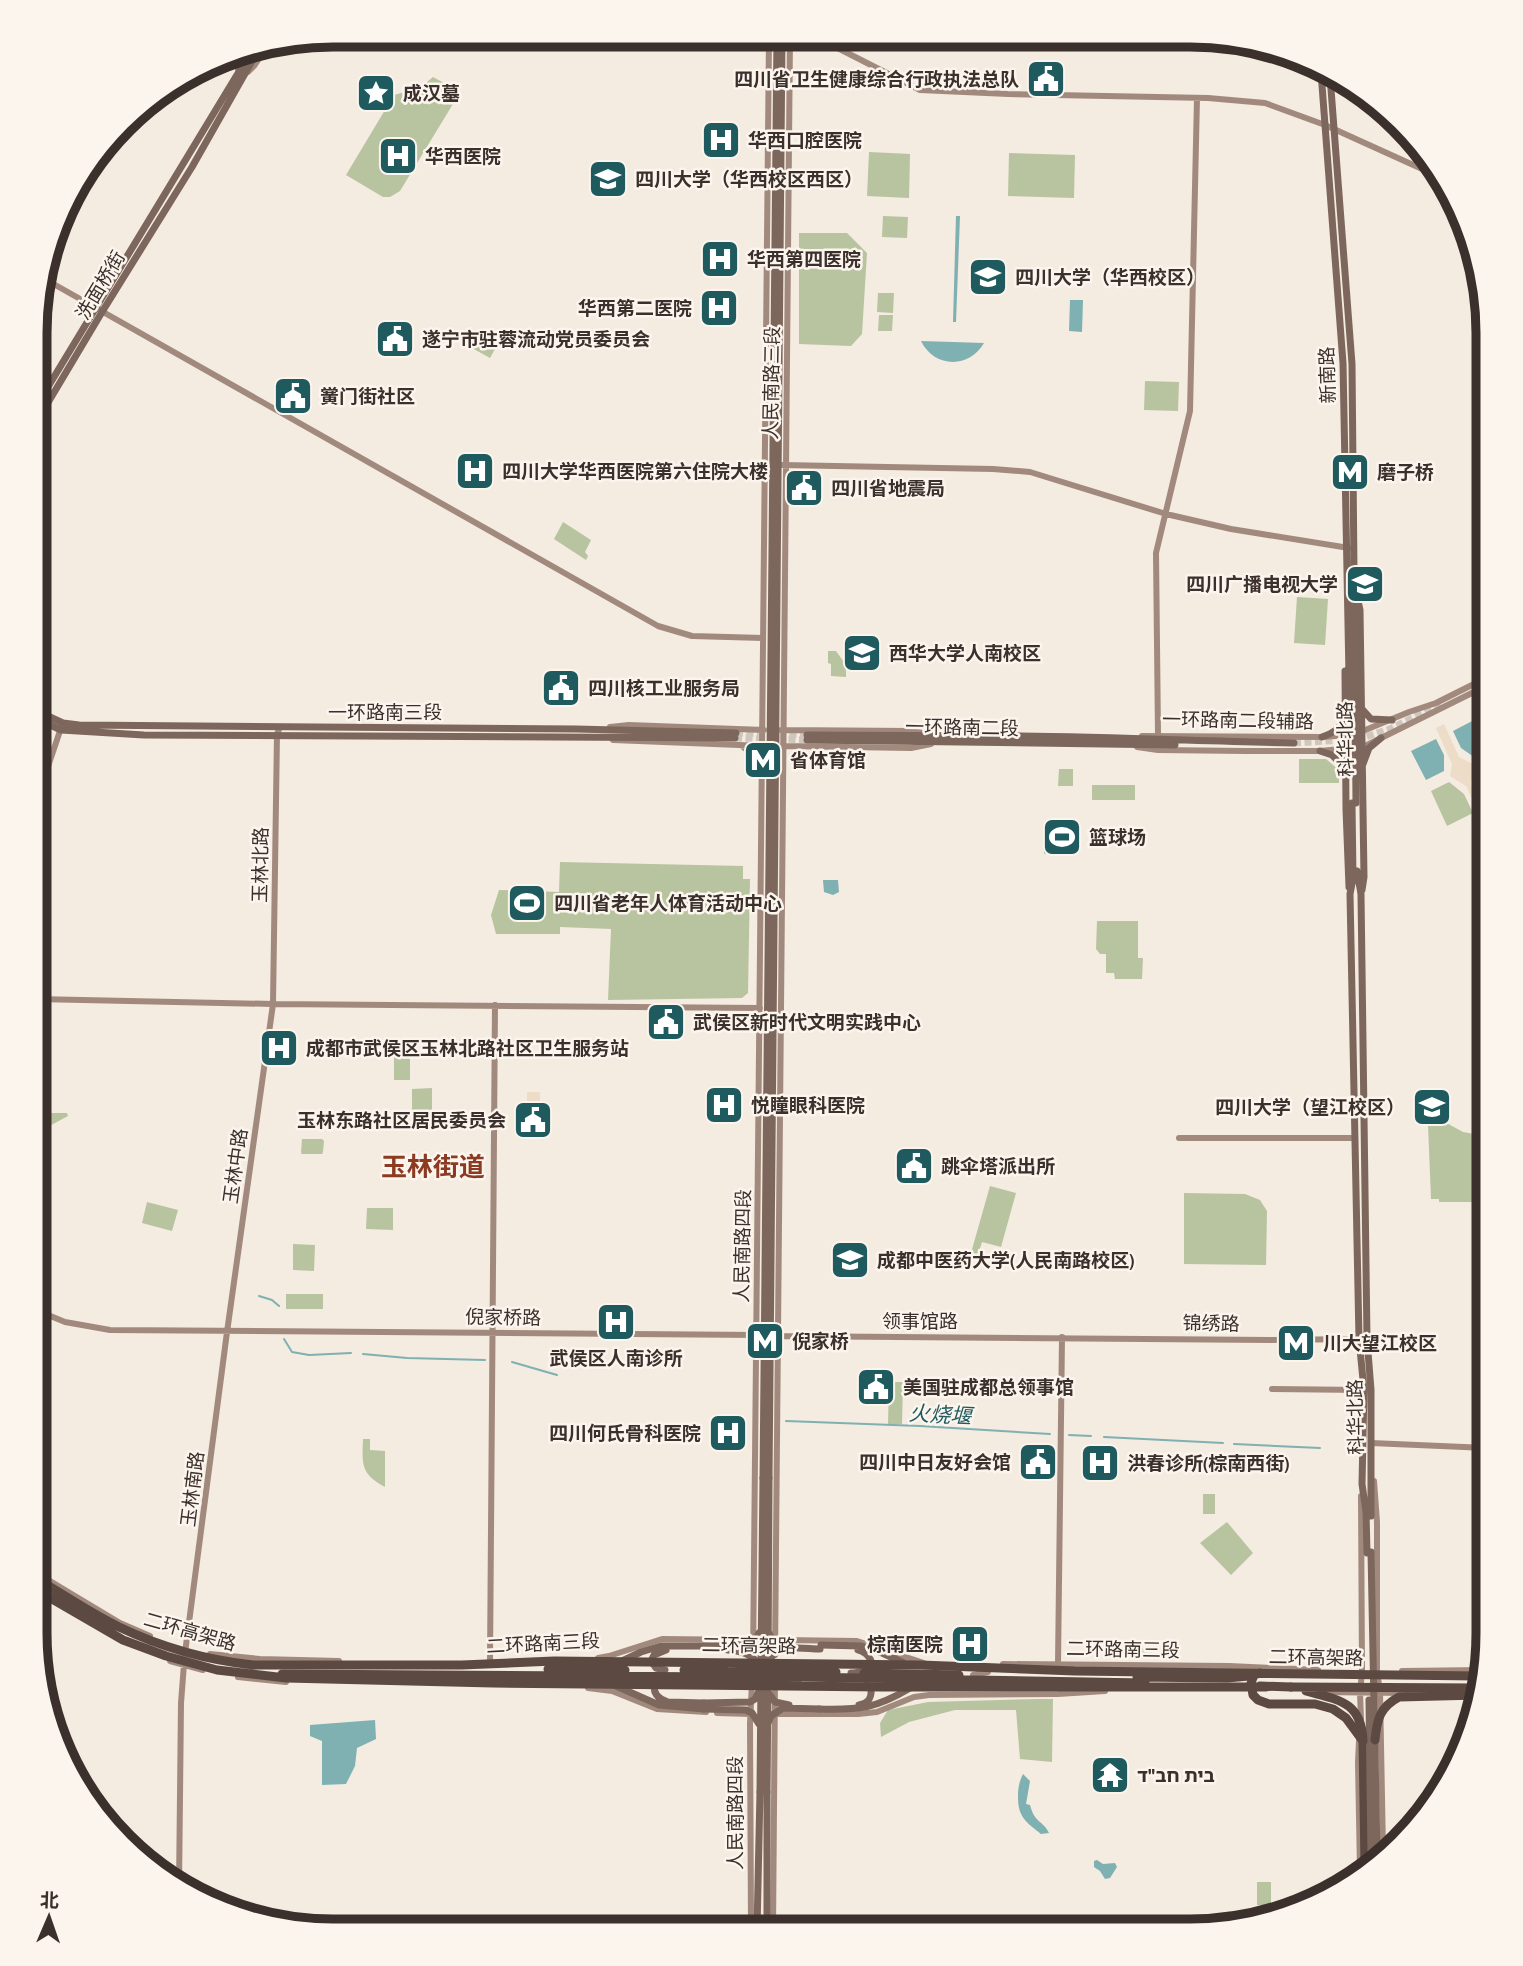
<svg xmlns="http://www.w3.org/2000/svg" width="1523" height="1966" viewBox="0 0 1523 1966" font-family="'Archivo Narrow','Noto Sans SC','Noto Sans Hebrew',sans-serif">
  <style>
    .green { fill: #b8c4a0 }
    .plaza { fill: #ecdcc8 }
    .water { fill: #7fb0b2 }
    .lines { fill: none; stroke-linecap: round; stroke-linejoin: round }
    .stream { stroke: #7fb0b2; stroke-width: 2 }
    .primary-tunnel { stroke: #cfc6bd; stroke-width: 7; stroke-dasharray: 7 3.5; stroke-linecap: butt }
    .secondary { stroke: #a18a7d; stroke-width: 6 }
    .primary { stroke: #7d675c; stroke-width: 7 }
    .highway { stroke: #5c4a42; stroke-width: 9 }
    .primary-bridge { stroke: #7d675c; stroke-width: 7 }
    .highway-bridge { stroke: #5c4a42; stroke-width: 9 }
    .labels { text-anchor: middle; stroke-width: 5; stroke-linejoin: round; paint-order: stroke }
    .poi-label { font-size: 19px; font-weight: bold; fill: #3b302b; stroke: #fbf5ee; text-anchor: start }
    .street-label { font-size: 19px; fill: #3b302b; stroke: #fbf5ee }
    .water-label { font-size: 21px; font-style: italic; fill: #1f5a5e; stroke: #fbf5ee }
    .district-label { font-size: 26px; font-weight: bold; fill: #8c3b22; stroke: #fbf5ee }
    .rim { fill: none; stroke: #3b302b; stroke-width: 9 }
  </style>
  <rect width="100%" height="100%" fill="#f4ebe1"/>
  <path class="green" d="M433,77L455,89L457,92L456,99L400,191L390,197H383L346,175L394,95L420,88Z
    M869,152L910,154L909,198L867,196Z
    M1009,153L1075,155L1074,198L1008,196Z
    M883,216L908,217L907,238L882,237Z
    M799,233H847L867,253L862,334L851,346L799,344Z
    M878,293H894L893,313L877,312Z
    M879,315H893L892,331H878Z
    M477,337L496,347L490,358L472,348Z
    M1145,381L1179,382L1178,411L1144,410Z
    M563,522L591,540L585,552L588,556L586,560L554,539Z
    M1297,597L1328,599L1325,645L1294,643Z
    M828,651H836L846,665V677L831,676V664L828,663Z
    M1299,759H1326L1339,770V783H1299Z
    M1488,762V805L1479,785V767Z
    M1059,769H1073V786H1058Z
    M1449,782L1464,794L1473,813L1447,826L1431,791Z
    M1092,785H1135V800H1092Z
    M1045,829H1079V844H1071V854H1044Z
    M560,862L743,866V879H750L748,993L742,998L608,1000L611,929L560,927V934H496L491,915L499,890L559,892Z
    M1097,921H1138V958H1143L1142,979H1115L1114,973H1106V954H1100L1096,949Z
    M394,1052L410,1053V1080H394Z
    M432,1088V1111L412,1112V1089Z
    M36,1113H67L68,1116L40,1131H36Z
    M1435,1114L1441,1117V1120L1463,1132L1474,1134V1149L1481,1157V1182H1488V1202H1439V1199H1431L1428,1125Z
    M302,1139H322L324,1141L323,1152L322,1154H302L301,1153Z
    M990,1186L1016,1193L1001,1247L982,1242L978,1255L971,1253Z
    M1184,1193L1245,1194L1260,1200L1267,1211L1266,1265L1184,1264Z
    M147,1202L178,1210L172,1231L142,1223Z
    M367,1208H393V1230L366,1229Z
    M293,1244L315,1245L314,1271L293,1270Z
    M286,1294H323V1309H286Z
    M889,1382H903L902,1424H888Z
    M363,1439H370V1450L385,1451V1487C361,1474 362,1465 363,1439Z
    M1203,1494H1215V1514H1203Z
    M1227,1522L1253,1553L1231,1575L1200,1543Z
    M1133,1648H1152V1659L1133,1658Z
    M1038,1699H1053L1052,1762L1020,1759L1016,1710H955L909,1722L881,1737L880,1723L888,1710L928,1702Z
    M1257,1882H1271V1905H1257Z"/>
  <path class="plaza" d="M1444,724L1459,757L1475,765L1471,784L1482,809L1478,811L1466,786L1450,776L1452,764L1436,728Z
    M527,1092H540V1111H527Z"/>
  <path class="water" d="M956,216H960L956,322H953Z
    M1070,300H1083L1082,332L1069,331Z
    M921,341L984,343C969,369 934,368 921,341Z
    M1476,719L1488,740V750L1474,757L1461,748L1453,731Z
    M1436,739L1444,755V771L1426,780L1411,751Z
    M823,880H838L839,892L833,895L824,892Z
    M375,1720L376,1739L357,1748L355,1766L346,1784L322,1785V1741L310,1736V1725Z
    M1023,1774L1030,1781L1026,1804L1030,1805C1035,1824 1042,1819 1049,1833L1041,1834C1026,1822 1018,1817 1018,1797C1018,1788 1019,1782 1023,1774Z
    M1097,1860L1103,1864L1115,1863L1117,1867L1110,1878L1105,1879L1100,1871L1094,1867V1861Z"/>
  <g class="lines">
    <path class="stream" d="M259,1296L272,1300L279,1306
      M284,1339L292,1352L309,1355L351,1353
      M363,1354L407,1358L485,1360
      M512,1362L557,1375
      M786,1421L920,1426L1050,1434
      M1069,1435L1091,1436
      M1104,1437L1223,1443
      M1234,1444L1320,1448"/>
    <path class="primary-tunnel" d="M736,733L767,734
      M779,734L807,735
      M735,738L766,739
      M778,739L807,740
      M1294,743L1359,739L1390,729L1444,702"/>
    <path class="secondary" d="M814,36L920,90L1008,94L1208,98L1265,103L1325,125L1442,178
      M238,69L248,49
      M248,72L254,66L267,46
      M43,278L658,626L692,636L763,638
      M782,465L993,469L1030,472L1166,514L1231,529L1349,548
      M610,727L629,725L764,730
      M781,730L911,731L924,733
      M1358,733L1409,712L1436,703L1488,677
      M1158,735L1156,553L1190,411L1197,98
      M1142,736L1322,737L1348,735
      M613,740L767,746
      M742,746L759,759L761,765
      M781,746L911,748L931,744
      M1137,747L1158,750L1246,751H1320L1350,748
      M1361,748L1488,685
      M37,799L62,725
      M36,999L273,1004L760,1008
      M1179,1138H1355
      M36,1310L65,1322L110,1330L759,1335
      M776,1336L1271,1340L1359,1339
      M1272,1389L1364,1390
      M1371,1443L1487,1448
      M1374,1481L1377,1522V1671L1380,1692L1383,1850
      M35,1572L120,1623L150,1636
      M781,1640L857,1641L924,1663
      M185,1653L227,1332L273,1004L277,734L280,727
      M210,1654L260,1659L339,1661
      M775,1655L790,36
      M598,1658L609,1656L662,1639L752,1640
      M170,1661L203,1670
      M490,1662L495,1005
      M753,1662L769,36
      M1003,1664L1229,1666L1318,1670
      M1055,1666L1058,1664L1062,1337
      M1402,1671L1484,1670
      M973,1675L988,1672
      M238,1677L286,1682
      M588,1688L612,1691L657,1709L706,1712
      M1319,1692L1406,1693
      M717,1713L751,1714
      M773,1714H858L877,1712L914,1697L929,1695L1058,1694L1105,1691
      M1361,1719L1360,1693L1362,1672L1361,1496
      M1359,1741L1358,1762L1360,1871
      M179,1887L181,1703L184,1664
      M751,1930L750,1724L752,1683
      M773,1930L775,1683"/>
    <path class="primary" d="M1321,72L1343,363L1349,676
      M1330,76L1352,364L1355,676
      M37,405L246,60
      M37,421L102,312L192,167L260,47
      M1358,601L1360,610L1364,877L1362,890
      M1345,671L1346,809L1349,887
      M1362,709L1371,719L1392,720
      M37,711L63,723L79,725L576,729L736,733
      M37,719L61,730L144,735L735,738
      M807,735C878,736 950,735 1021,736C1112,737 1203,741 1294,743
      M1322,737C1333,733 1340,729 1344,718
      M807,740L1175,745
      M1320,751L1332,755L1346,769
      M1363,764L1369,748L1381,738
      M1352,803L1353,878L1350,894L1359,1339L1364,1390L1362,1484L1366,1512L1367,1553
      M1357,871L1361,894L1367,1339L1371,1390V1516
      M763,1478L777,36
      M769,1478L782,36
      M821,1645L861,1646L882,1653L904,1663
      M622,1661L641,1652L661,1646H716
      M665,1670L656,1668L651,1661L654,1655L666,1650
      M851,1673C852,1673 863,1672 864,1671C879,1665 868,1653 858,1650
      M656,1682C651,1692 658,1699 668,1702L704,1703
      M616,1686L659,1705L704,1709
      M859,1705C869,1703 872,1698 871,1688L867,1684
      M819,1709C859,1710 875,1709 910,1688
      M767,1792V1930
      M757,1930L760,1792"/>
    <path class="highway" d="M548,1669L570,1668L625,1670
      M684,1670H724
      M800,1671L836,1672
      M864,1673L959,1675
      M282,1674L726,1677
      M800,1677L1145,1683
      M1137,1677L1227,1678L1249,1676
      M1260,1686L1291,1687
      M1363,1741L1365,1866"/>
    <path class="primary-bridge" d="M1349,676L1351,752
      M1355,676L1356,803
      M1371,1552L1377,1855
      M768,1631C771,1640 779,1644 788,1644
      M716,1646C732,1646 752,1649 759,1633
      M728,1650C742,1651 751,1654 760,1665
      M769,1660C780,1643 803,1649 820,1649
      M761,1666L763,1478
      M768,1669L769,1478
      M768,1692L775,1702L789,1705
      M1369,1700L1371,1856
      M704,1703L750,1702L755,1699L759,1691
      M704,1709L746,1710L752,1713L759,1724
      M768,1723L771,1716L783,1708L819,1709
      M760,1792L761,1682
      M767,1792L768,1680"/>
    <path class="highway-bridge" d="M35,1578C63,1594 90,1613 119,1627C161,1647 206,1660 253,1665H462L554,1661L921,1665L1075,1671L1478,1676
      M35,1589L123,1640L166,1656L217,1670L286,1678L493,1683L882,1687H1266
      M724,1670L800,1671
      M1260,1673L1254,1675L1251,1683L1253,1695L1258,1700L1269,1704H1315L1333,1709L1346,1718L1363,1741
      M726,1677H800
      M1291,1687L1480,1688
      M1306,1691C1338,1700 1361,1701 1363,1740
      M1375,1740C1377,1719 1380,1707 1399,1697L1479,1695"/>
  </g>
  <defs>
    <g id="civic-square" transform="scale(2.0125)"><rect x="-9" y="-9" width="18" height="18" rx="4" fill="#1f5a5e" stroke="#fbf5ee"/><path d="M-.6-6.5H3V-4.5H.6V-3L4-1V1h2V6H-6V1h2V-1L-.6-3ZM-1.2 2.5V6h2.4V2.5Z" fill="#fff"/></g>
    <g id="sight-square" transform="scale(2.0125)"><rect x="-9" y="-9" width="18" height="18" rx="4" fill="#1f5a5e" stroke="#fbf5ee"/><path d="M0-6L1.8-2.2L6-1.7L2.9 1.2L3.7 5.4L0 3.3L-3.7 5.4L-2.9 1.2L-6-1.7L-1.8-2.2Z" fill="#fff"/></g>
    <g id="hospital-square" transform="scale(2.0125)"><rect x="-9" y="-9" width="18" height="18" rx="4" fill="#1f5a5e" stroke="#fbf5ee"/><path d="M-5-5h3v3.5h4V-5h3V5h-3V1.5h-4V5h-3Z" fill="#fff"/></g>
    <g id="university-square" transform="scale(2.0125)"><rect x="-9" y="-9" width="18" height="18" rx="4" fill="#1f5a5e" stroke="#fbf5ee"/><path d="M0-5L7-2L0 1L-7-2ZM-4 1L0 2.5L4 1V4Q0 6-4 4Z" fill="#fff"/></g>
    <g id="metro-square" transform="scale(2.0125)"><rect x="-9" y="-9" width="18" height="18" rx="4" fill="#1f5a5e" stroke="#fbf5ee"/><path d="M-5.5 5V-5H-3L0 0L3-5H5.5V5H3V-.5L0 4L-3-.5V5Z" fill="#fff"/></g>
    <g id="stadium-square" transform="scale(2.0125)"><rect x="-9" y="-9" width="18" height="18" rx="4" fill="#1f5a5e" stroke="#fbf5ee"/><path d="M0-5a6.5 5 0 1 0 0 10a6.5 5 0 1 0 0-10ZM-3.5-1.8h7v3.6h-7Z" fill="#fff"/></g>
    <g id="temple-square" transform="scale(2.0125)"><rect x="-9" y="-9" width="18" height="18" rx="4" fill="#1f5a5e" stroke="#fbf5ee"/><path d="M0-6L5-2H3V0L6.5 2.5H4V6H1.5V3h-3V6H-4V2.5H-6.5L-3 0V-2H-5Z" fill="#fff"/></g>
  </defs>
  <g fill-rule="evenodd">
    <use href="#civic-square" x="1046" y="79"/>
    <use href="#sight-square" x="376" y="93"/>
    <use href="#hospital-square" x="721" y="140"/>
    <use href="#hospital-square" x="398" y="156"/>
    <use href="#university-square" x="608" y="179"/>
    <use href="#hospital-square" x="720" y="259"/>
    <use href="#university-square" x="988" y="277"/>
    <use href="#hospital-square" x="719" y="308"/>
    <use href="#civic-square" x="395" y="339"/>
    <use href="#civic-square" x="293" y="396"/>
    <use href="#hospital-square" x="475" y="471"/>
    <use href="#metro-square" x="1350" y="472"/>
    <use href="#civic-square" x="804" y="488"/>
    <use href="#university-square" x="1365" y="584"/>
    <use href="#university-square" x="862" y="653"/>
    <use href="#civic-square" x="561" y="688"/>
    <use href="#metro-square" x="763" y="760"/>
    <use href="#stadium-square" x="1062" y="837"/>
    <use href="#stadium-square" x="527" y="903"/>
    <use href="#civic-square" x="666" y="1022"/>
    <use href="#hospital-square" x="279" y="1048"/>
    <use href="#hospital-square" x="724" y="1105"/>
    <use href="#university-square" x="1432" y="1107"/>
    <use href="#civic-square" x="533" y="1120"/>
    <use href="#civic-square" x="914" y="1166"/>
    <use href="#university-square" x="850" y="1260"/>
    <use href="#hospital-square" x="616" y="1322"/>
    <use href="#metro-square" x="765" y="1341"/>
    <use href="#metro-square" x="1296" y="1343"/>
    <use href="#civic-square" x="876" y="1387"/>
    <use href="#hospital-square" x="728" y="1433"/>
    <use href="#civic-square" x="1038" y="1462"/>
    <use href="#hospital-square" x="1100" y="1463"/>
    <use href="#hospital-square" x="970" y="1644"/>
    <use href="#temple-square" x="1110" y="1775"/>
  </g>
  <g class="labels">
    <g class="poi-label">
      <text x="1019" y="86" text-anchor="end">四川省卫生健康综合行政执法总队</text>
      <text x="403" y="100">成汉墓</text>
      <text x="748" y="147">华西口腔医院</text>
      <text x="425" y="163">华西医院</text>
      <text x="635" y="186">四川大学（华西校区西区）</text>
      <text x="747" y="266">华西第四医院</text>
      <text x="1015" y="284">四川大学（华西校区）</text>
      <text x="692" y="315" text-anchor="end">华西第二医院</text>
      <text x="422" y="346">遂宁市驻蓉流动党员委员会</text>
      <text x="320" y="403">黉门街社区</text>
      <text x="502" y="478">四川大学华西医院第六住院大楼</text>
      <text x="1377" y="479">磨子桥</text>
      <text x="831" y="495">四川省地震局</text>
      <text x="1338" y="591" text-anchor="end">四川广播电视大学</text>
      <text x="889" y="660">西华大学人南校区</text>
      <text x="588" y="695">四川核工业服务局</text>
      <text x="790" y="767">省体育馆</text>
      <text x="1089" y="844">篮球场</text>
      <text x="554" y="910">四川省老年人体育活动中心</text>
      <text x="693" y="1029">武侯区新时代文明实践中心</text>
      <text x="306" y="1055">成都市武侯区玉林北路社区卫生服务站</text>
      <text x="751" y="1112">悦瞳眼科医院</text>
      <text x="1405" y="1114" text-anchor="end">四川大学（望江校区）</text>
      <text x="506" y="1127" text-anchor="end">玉林东路社区居民委员会</text>
      <text x="941" y="1173">跳伞塔派出所</text>
      <text x="877" y="1267">成都中医药大学(人民南路校区)</text>
      <text x="792" y="1348">倪家桥</text>
      <text x="1323" y="1350">川大望江校区</text>
      <text x="616" y="1365" text-anchor="middle">武侯区人南诊所</text>
      <text x="903" y="1394">美国驻成都总领事馆</text>
      <text x="701" y="1440" text-anchor="end">四川何氏骨科医院</text>
      <text x="1011" y="1469" text-anchor="end">四川中日友好会馆</text>
      <text x="1127" y="1470">洪春诊所(棕南西街)</text>
      <text x="943" y="1651" text-anchor="end">棕南医院</text>
      <text x="1137" y="1782">בית חב"ד</text>
    </g>
    <g class="street-label">
      <text transform="translate(100 285) rotate(-59)" y="7">洗面桥街</text>
      <text transform="translate(1327 375) rotate(-92)" y="7">新南路</text>
      <text transform="translate(771 383) rotate(-89)" y="7">人民南路三段</text>
      <text x="385" y="719">一环路南三段</text>
      <text transform="translate(1238 720) rotate(1)" y="7">一环路南二段辅路</text>
      <text transform="translate(962 727) rotate(1)" y="7">一环路南二段</text>
      <text transform="translate(1345 739) rotate(-91)" y="7">科华北路</text>
      <text transform="translate(260 865) rotate(-89)" y="7">玉林北路</text>
      <text transform="translate(235 1166) rotate(-82)" y="7">玉林中路</text>
      <text transform="translate(742 1246) rotate(-89)" y="7">人民南路四段</text>
      <text transform="translate(503 1317) rotate(1)" y="7">倪家桥路</text>
      <text x="920" y="1328">领事馆路</text>
      <text transform="translate(1211 1323) rotate(1)" y="7">锦绣路</text>
      <text transform="translate(1355 1417) rotate(-91)" y="7">科华北路</text>
      <text transform="translate(192 1489) rotate(-83)" y="7">玉林南路</text>
      <text transform="translate(190 1631) rotate(16)" y="7">二环高架路</text>
      <text transform="translate(543 1643) rotate(-3)" y="7">二环路南三段</text>
      <text transform="translate(749 1645) rotate(1)" y="7">二环高架路</text>
      <text transform="translate(1123 1649) rotate(1)" y="7">二环路南三段</text>
      <text transform="translate(1316 1657) rotate(1)" y="7">二环高架路</text>
      <text transform="translate(735 1813) rotate(-90)" y="7">人民南路四段</text>
    </g>
    <g class="water-label">
      <text transform="translate(940 1415) rotate(3)" y="7">火烧堰</text>
    </g>
    <g class="district-label">
      <text x="433" y="1176">玉林街道</text>
    </g>
  </g>
  <path d="M0 0H1523V1966H0ZM333 47H1190A286 286 0 0 1 1476 333V1633A286 286 0 0 1 1190 1919H333A286 286 0 0 1 47 1633V333A286 286 0 0 1 333 47Z" fill="#fbf5ee" fill-rule="evenodd"/>
  <path class="rim" d="M333 47H1190A286 286 0 0 1 1476 333V1633A286 286 0 0 1 1190 1919H333A286 286 0 0 1 47 1633V333A286 286 0 0 1 333 47Z"/>
  <g transform="translate(49 1917) rotate(2)" stroke="#fbf5ee" stroke-width="5" paint-order="stroke">
  <path d="M0-5L12 26L0 18L-12 26Z" fill="#3b302b"/>
  <text y="-10" font-size="19" font-weight="bold" text-anchor="middle" fill="#3b302b">北</text>
  </g>
</svg>
